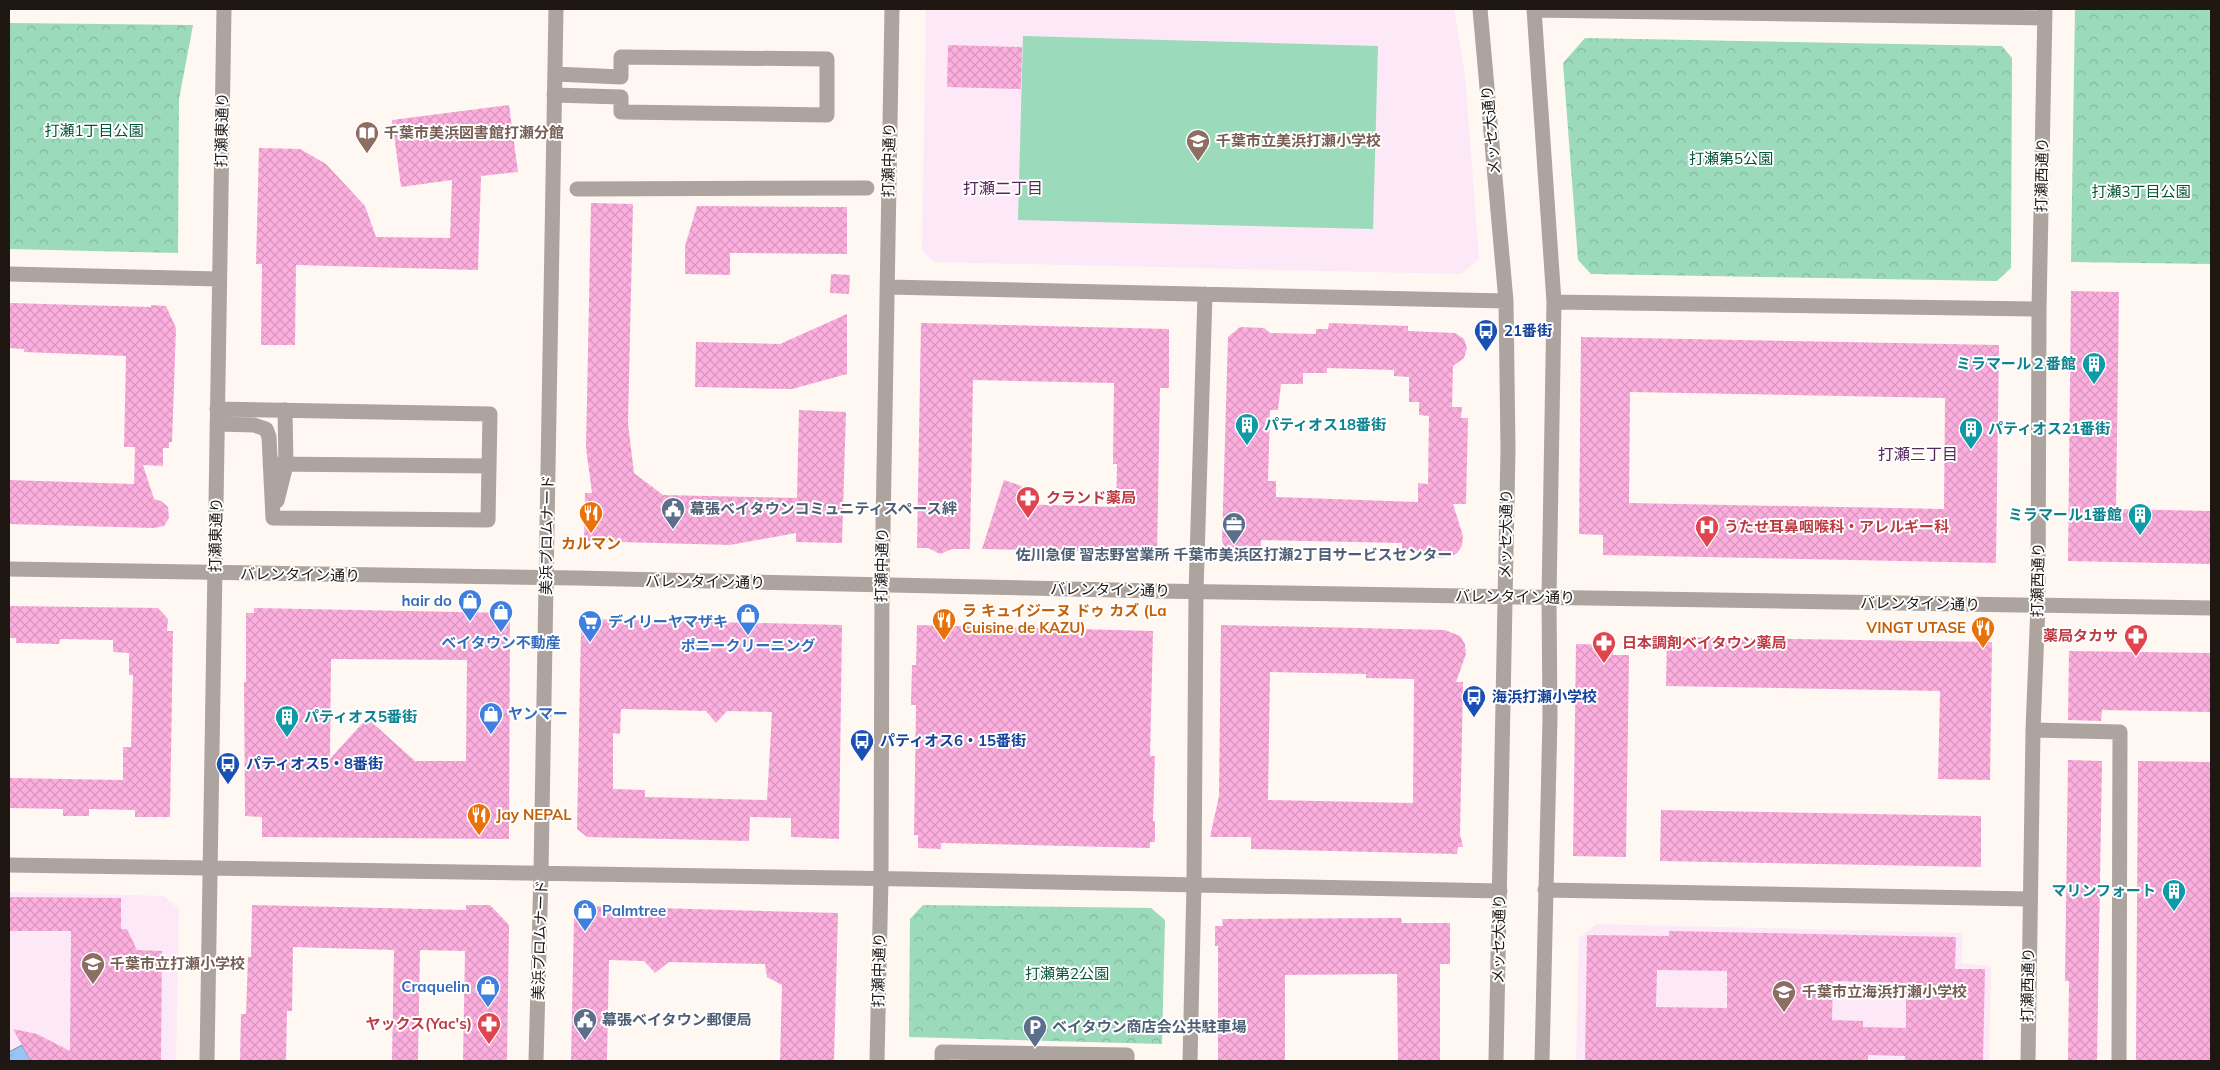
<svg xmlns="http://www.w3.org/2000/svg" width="2220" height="1070" viewBox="0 0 2220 1070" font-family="Mulish,'Noto Sans JP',sans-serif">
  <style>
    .education { fill: #fde8f7 }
    .grass { fill: #9bdaba }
    .park { fill: url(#park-crowns) }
    .water { fill: url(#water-ripples); stroke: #738fb2 }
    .building { fill: url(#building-cross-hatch); fill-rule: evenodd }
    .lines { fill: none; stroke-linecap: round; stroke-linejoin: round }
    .minor { stroke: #ada39f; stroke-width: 15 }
    .labels { text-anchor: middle; stroke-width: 4; stroke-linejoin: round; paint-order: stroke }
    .street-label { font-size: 15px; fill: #1e1712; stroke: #fff }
    .park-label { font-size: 15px; fill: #055338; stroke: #fff }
    .education-label { font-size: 15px; font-weight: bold; fill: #785e54; stroke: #fff; text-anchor: start }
    .transit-label { font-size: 15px; font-weight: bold; fill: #164399; stroke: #fff; text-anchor: start }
    .culture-label { font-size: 15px; font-weight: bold; fill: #0d838f; stroke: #fff; text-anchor: end }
    .health-label { font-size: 15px; font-weight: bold; fill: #be3a42; stroke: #fff; text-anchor: start }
    .service-label { font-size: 15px; font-weight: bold; fill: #4e5e75; stroke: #fff; text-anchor: start }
    .food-label { font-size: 15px; font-weight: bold; fill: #c56008; stroke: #fff; text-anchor: start }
    .shop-label { font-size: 15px; font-weight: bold; fill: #366cbe; stroke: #fff; text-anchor: start }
    .neighbourhood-label { font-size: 16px; fill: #56295d; stroke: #fff }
  </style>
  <defs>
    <pattern id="park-crowns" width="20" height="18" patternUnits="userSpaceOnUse" patternTransform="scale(1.25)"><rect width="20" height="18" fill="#9bdaba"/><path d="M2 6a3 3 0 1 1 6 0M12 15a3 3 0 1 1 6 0" fill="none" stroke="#85ba9f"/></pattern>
    <pattern id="water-ripples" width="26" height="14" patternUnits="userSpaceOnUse" patternTransform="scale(1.25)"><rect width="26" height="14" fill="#97c3f6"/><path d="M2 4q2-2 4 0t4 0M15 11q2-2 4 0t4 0" fill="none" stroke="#82a7d2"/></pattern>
    <pattern id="building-cross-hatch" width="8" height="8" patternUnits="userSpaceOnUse" patternTransform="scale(1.25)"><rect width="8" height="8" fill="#fcafdf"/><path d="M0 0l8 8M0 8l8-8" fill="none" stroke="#d896be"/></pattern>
  </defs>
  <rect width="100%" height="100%" fill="#fff7f2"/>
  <path class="education" d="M926,9H1454L1465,75L1479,259L1461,274L934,262L922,250Z
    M9,892L164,896L179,909L176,1061H9Z
    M1596,924L1963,933L1961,963L1991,966L1989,1061H1576L1579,938Z"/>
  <path class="grass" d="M1023,36L1378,46L1373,229L1018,220Z"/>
  <path class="park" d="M2075,9H2211V264L2071,262Z
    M9,23L193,25L179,99L178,253L9,249Z
    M1585,38L2002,46L2012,58L2011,268L1997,281L1591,274L1578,260L1563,63Z
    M923,905L1151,908L1165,920L1162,1044L909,1037L910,919Z"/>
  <path class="water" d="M22,1045L31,1061H9V1052Z"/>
  <path class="building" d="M948,45L1022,47L1021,89L947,87Z
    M509,105L518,172L481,176L478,270L296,265L295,345H261L262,264H256L259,148L300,149L326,164L365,206L376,237L450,238L452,180L401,187L392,120Z
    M591,203L633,204L628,424L634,473L663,495L797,498L799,410L846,412L842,543L796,542V533L730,545L584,541L585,493H592L586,448Z
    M697,206L847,207V254L730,253V275L685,274V246Z
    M831,274L850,275L849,294L830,293Z
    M2071,291L2119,292L2116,509L2211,511V564L2068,561Z
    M9,303L151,307V305L166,306L176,328L172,442H169V448H163V466L143,465L154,499L161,501L168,507L169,518L164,526L154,528L9,524V480L134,484L135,447H124L126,356L24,352V349L9,348Z
    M847,314V374L792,389L695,387L696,342L780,344Z
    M921,323L1169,329V388H1160L1157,557L1110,556V552L982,549L1004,480L1022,486L1016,504L1116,507L1117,464H1113L1114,383L973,380L970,549H952L940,554L928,548H917Z
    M1329,323L1408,326V331L1455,333L1464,339L1467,348L1464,358L1453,366L1452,407H1462L1461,418H1468L1466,504H1453L1463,536L1462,546L1457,553L1450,557L1438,558L1428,551H1402V543L1261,540V550L1249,549L1243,554H1234L1225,548L1222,541L1228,337L1240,327L1264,328L1270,333L1316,334V329H1328ZM1327,368L1394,370V376L1409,377V402H1419V415L1429,416L1428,484L1418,483V502L1276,497V481H1268L1270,410H1278L1281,384H1303V373H1327Z
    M1581,337L1999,345L1996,563L1603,555V535L1579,534ZM1630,392L1945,398L1944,509L1629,503Z
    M9,606L158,608L168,619L167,631H173L170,817H135V810L89,809V816H63V809L9,808V778L123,780V747H131L133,675H129V653L113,652V640L60,639L59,644L16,643V638H9Z
    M254,608L510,613L509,839L262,837V817L245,816L244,682H246V613H254ZM331,659L467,660L466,761H415L367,718L330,759Z
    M590,619L842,625L839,839L791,837V818L750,817L749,841L587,837L577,829L581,629ZM621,709L706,711L716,723L727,711L772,712L767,800L645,797V790L613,789V733L620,734Z
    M917,625L1153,631L1150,756H1155L1153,821H1155V842H1150V848L941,843V849L918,848V835H914L916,705H911L912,665H916Z
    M1221,625L1445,630L1460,636L1465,644L1466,654L1456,682H1463L1460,834L1463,847H1458L1457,854L1251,849V837H1210L1219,796ZM1270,672L1366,674V678L1414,679L1413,803L1268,800Z
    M1667,637L1992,642L1990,780L1938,779L1940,691L1666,686Z
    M1576,644L1613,645V655H1629L1626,857L1573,856Z
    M2069,651L2211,653V712L2102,710L2101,721L2068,720Z
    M2068,760L2102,761L2097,1061H2068L2069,981H2065Z
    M2138,761L2211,762V1061H2136Z
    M1661,810L1981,816V867L1660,861Z
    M9,897L121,898V929H127L137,950L162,951L161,1061H31L13,1029L37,1034L70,1051L71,931H9Z
    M252,905L466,910V905H490L509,925L507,1061H463L465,951L420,950L418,1060H392L394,950L293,947L292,1011H287L286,1061H240L241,1014H246L248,957H251Z
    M585,906L838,913L834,1061H780L782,985L767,977L765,964L669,962L655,973L644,961L609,960L607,1061H571L574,917H585Z
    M1401,918L1402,923H1450V964H1440V1061H1398L1397,974L1285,975V1061H1218V946H1215V926H1223L1222,919Z
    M1669,931L1956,937L1955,969H1985L1983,1061H1905V1056L1868,1055V1061H1585L1587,935L1669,936ZM1657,970L1727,971V1008L1656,1007ZM1833,981L1906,983V1028L1863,1027V1021L1832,1020Z"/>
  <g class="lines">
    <path class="minor" d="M1480,9L1506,301L1508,449L1496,1061
      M1534,9L1554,302L1549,597L1550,718L1542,1061
      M1534,10L2045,18
      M554,95L621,97V112L827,115V59L621,57V77L555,74
      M577,189L867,188
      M9,274L219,279
      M888,287L1506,301
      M1554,302L2039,309
      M217,409L490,414L488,520L273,518
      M217,424L254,425L266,429L269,437L273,518
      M270,464L489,466
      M277,501L286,465L285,410
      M9,569L576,578L1158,591L2211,608
      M2033,730L2120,732L2119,1061
      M9,865L908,879L1500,891
      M1545,890L2029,899
      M207,1061L224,9
      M536,1061L541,872L556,9
      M877,1061L881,878L882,586L892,9
      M942,1061V1052L1127,1055V1061
      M1190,1061L1194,884L1196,592L1205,294
      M2028,1061L2033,730L2038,605L2039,309L2045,9"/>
  </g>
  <defs>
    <g id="library-pin" transform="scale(1.25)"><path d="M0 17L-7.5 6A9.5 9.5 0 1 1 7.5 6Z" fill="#8d6e63" stroke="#fff"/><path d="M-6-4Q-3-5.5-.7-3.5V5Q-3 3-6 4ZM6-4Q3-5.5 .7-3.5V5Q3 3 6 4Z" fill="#fff"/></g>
    <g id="school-pin" transform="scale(1.25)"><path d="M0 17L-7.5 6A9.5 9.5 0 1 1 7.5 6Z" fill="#8d6e63" stroke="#fff"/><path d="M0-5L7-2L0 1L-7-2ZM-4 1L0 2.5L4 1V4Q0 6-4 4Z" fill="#fff"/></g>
    <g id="bus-pin" transform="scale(1.25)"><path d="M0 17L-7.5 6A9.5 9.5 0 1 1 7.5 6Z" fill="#1a4fb4" stroke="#fff"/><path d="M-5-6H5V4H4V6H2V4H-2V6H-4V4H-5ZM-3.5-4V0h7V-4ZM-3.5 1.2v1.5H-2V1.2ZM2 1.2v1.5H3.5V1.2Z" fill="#fff"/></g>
    <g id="building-pin" transform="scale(1.25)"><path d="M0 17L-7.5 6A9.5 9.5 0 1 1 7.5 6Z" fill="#0f9aa8" stroke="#fff"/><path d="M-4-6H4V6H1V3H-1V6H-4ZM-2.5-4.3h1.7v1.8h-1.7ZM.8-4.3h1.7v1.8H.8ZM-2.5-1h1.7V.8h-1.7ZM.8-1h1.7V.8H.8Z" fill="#fff"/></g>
    <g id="pharmacy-pin" transform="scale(1.25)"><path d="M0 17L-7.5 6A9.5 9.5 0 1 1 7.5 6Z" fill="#e0444e" stroke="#fff"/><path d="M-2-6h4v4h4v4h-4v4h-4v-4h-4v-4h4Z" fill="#fff"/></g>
    <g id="civic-pin" transform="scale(1.25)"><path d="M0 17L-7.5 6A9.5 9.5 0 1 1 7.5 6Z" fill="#5c6f8a" stroke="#fff"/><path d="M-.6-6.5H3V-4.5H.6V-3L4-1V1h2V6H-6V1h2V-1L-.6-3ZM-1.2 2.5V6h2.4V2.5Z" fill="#fff"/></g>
    <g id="restaurant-pin" transform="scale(1.25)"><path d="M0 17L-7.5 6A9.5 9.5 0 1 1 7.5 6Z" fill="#e8710a" stroke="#fff"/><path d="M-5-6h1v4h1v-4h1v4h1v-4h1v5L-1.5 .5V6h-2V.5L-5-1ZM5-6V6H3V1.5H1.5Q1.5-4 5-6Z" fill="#fff"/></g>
    <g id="office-pin" transform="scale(1.25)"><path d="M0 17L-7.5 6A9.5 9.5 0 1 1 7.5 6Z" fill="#5c6f8a" stroke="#fff"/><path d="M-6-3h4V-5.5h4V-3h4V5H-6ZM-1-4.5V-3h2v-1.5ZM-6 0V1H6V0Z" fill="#fff"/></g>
    <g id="hospital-pin" transform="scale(1.25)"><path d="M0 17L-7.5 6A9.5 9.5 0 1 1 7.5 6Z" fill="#e0444e" stroke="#fff"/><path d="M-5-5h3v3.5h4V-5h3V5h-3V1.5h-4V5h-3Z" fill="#fff"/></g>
    <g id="shop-pin" transform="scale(1.25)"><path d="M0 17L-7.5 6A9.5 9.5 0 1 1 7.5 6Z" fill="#3f7fe0" stroke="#fff"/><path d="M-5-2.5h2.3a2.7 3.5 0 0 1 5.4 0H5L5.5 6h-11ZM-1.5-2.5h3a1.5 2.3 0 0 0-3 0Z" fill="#fff"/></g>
    <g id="supermarket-pin" transform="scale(1.25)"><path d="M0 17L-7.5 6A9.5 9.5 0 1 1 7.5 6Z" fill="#3f7fe0" stroke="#fff"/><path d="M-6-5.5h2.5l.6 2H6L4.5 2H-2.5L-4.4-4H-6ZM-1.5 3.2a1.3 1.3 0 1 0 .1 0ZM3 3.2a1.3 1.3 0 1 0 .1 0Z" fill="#fff"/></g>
    <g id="parking-pin" transform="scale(1.25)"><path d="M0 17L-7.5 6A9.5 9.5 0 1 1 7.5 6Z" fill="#5c6f8a" stroke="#fff"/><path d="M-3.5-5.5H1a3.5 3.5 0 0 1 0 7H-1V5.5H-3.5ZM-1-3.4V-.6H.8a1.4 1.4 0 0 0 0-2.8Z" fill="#fff"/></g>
  </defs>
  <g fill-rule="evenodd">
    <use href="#library-pin" x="367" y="133"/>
    <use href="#school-pin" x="1198" y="141"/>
    <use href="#bus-pin" x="1486" y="331"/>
    <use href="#building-pin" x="2094" y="364"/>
    <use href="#building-pin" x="1247" y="425"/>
    <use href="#building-pin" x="1971" y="429"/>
    <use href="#pharmacy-pin" x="1028" y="498"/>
    <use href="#civic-pin" x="673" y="509"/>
    <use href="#restaurant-pin" x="591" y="513"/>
    <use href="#building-pin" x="2140" y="515"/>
    <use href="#office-pin" x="1234" y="524"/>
    <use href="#hospital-pin" x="1707" y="527"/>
    <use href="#shop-pin" x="470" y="601"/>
    <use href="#shop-pin" x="501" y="612"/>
    <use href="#shop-pin" x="748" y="615"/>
    <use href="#restaurant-pin" x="944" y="620"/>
    <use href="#supermarket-pin" x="590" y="622"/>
    <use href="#restaurant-pin" x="1983" y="628"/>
    <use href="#pharmacy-pin" x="2136" y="636"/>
    <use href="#pharmacy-pin" x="1604" y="643"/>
    <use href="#bus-pin" x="1474" y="697"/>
    <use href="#shop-pin" x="491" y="714"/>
    <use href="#building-pin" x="287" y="717"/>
    <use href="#bus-pin" x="862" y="741"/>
    <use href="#bus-pin" x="228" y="764"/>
    <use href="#restaurant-pin" x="479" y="815"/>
    <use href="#building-pin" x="2174" y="891"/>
    <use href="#shop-pin" x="585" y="911"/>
    <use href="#school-pin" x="93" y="964"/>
    <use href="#shop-pin" x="488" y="987"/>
    <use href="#school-pin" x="1784" y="992"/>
    <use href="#civic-pin" x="585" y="1020"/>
    <use href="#pharmacy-pin" x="489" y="1024"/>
    <use href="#parking-pin" x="1035" y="1027"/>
  </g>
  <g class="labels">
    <g class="street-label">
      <text transform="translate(222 130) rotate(-89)" y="5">打瀬東通り</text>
      <text transform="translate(1491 130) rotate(-95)" y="5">メッセ大通り</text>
      <text transform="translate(889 160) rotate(-89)" y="5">打瀬中通り</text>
      <text transform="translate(2042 175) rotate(-89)" y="5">打瀬西通り</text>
      <text transform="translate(1506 534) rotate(-89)" y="5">メッセ大通り</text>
      <text transform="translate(216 535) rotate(-89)" y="5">打瀬東通り</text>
      <text transform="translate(547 535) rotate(-89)" y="5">美浜プロムナード</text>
      <text transform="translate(882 565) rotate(-89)" y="5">打瀬中通り</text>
      <text transform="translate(300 575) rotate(1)" y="5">バレンタイン通り</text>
      <text transform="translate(2038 580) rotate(-89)" y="5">打瀬西通り</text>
      <text transform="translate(705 582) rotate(1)" y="5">バレンタイン通り</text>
      <text transform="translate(1110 590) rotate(1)" y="5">バレンタイン通り</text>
      <text transform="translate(1515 597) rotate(1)" y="5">バレンタイン通り</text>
      <text transform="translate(1920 604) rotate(1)" y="5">バレンタイン通り</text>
      <text transform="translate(1499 939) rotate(-89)" y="5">メッセ大通り</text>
      <text transform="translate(540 940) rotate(-88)" y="5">美浜プロムナード</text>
      <text transform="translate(879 970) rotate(-89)" y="5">打瀬中通り</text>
      <text transform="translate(2028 985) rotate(-89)" y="5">打瀬西通り</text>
    </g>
    <g class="park-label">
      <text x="94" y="136">打瀬1丁目公園</text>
      <text x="1731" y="164">打瀬第5公園</text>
      <text x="2141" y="197">打瀬3丁目公園</text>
      <text x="1067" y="979">打瀬第2公園</text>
    </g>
    <g class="education-label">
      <text x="384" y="138">千葉市美浜図書館打瀬分館</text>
      <text x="1216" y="146">千葉市立美浜打瀬小学校</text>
      <text x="110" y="969">千葉市立打瀬小学校</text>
      <text x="1802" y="997">千葉市立海浜打瀬小学校</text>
    </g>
    <g class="transit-label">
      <text x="1504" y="336">21番街</text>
      <text x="1492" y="702">海浜打瀬小学校</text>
      <text x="880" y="746">パティオス6・15番街</text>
      <text x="246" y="769">パティオス5・8番街</text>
    </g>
    <g class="culture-label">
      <text x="2076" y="369">ミラマール２番館</text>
      <text x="1264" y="430" text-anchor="start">パティオス18番街</text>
      <text x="1988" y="434" text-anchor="start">パティオス21番街</text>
      <text x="2122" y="520">ミラマール1番館</text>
      <text x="304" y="722" text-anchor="start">パティオス5番街</text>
      <text x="2156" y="896">マリンフォート</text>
    </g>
    <g class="health-label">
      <text x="1046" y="503">クランド薬局</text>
      <text x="1724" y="532">うたせ耳鼻咽喉科・アレルギー科</text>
      <text x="2118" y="641" text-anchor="end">薬局タカサ</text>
      <text x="1622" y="648">日本調剤ベイタウン薬局</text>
      <text x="472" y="1029" text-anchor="end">ヤックス(Yac's)</text>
    </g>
    <g class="service-label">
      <text x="690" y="514">幕張ベイタウンコミュニティスペース絆</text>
      <text x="1234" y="560" text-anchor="middle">佐川急便 習志野営業所 千葉市美浜区打瀬2丁目サービスセンター</text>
      <text x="602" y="1025">幕張ベイタウン郵便局</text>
      <text x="1052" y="1032">ベイタウン商店会公共駐車場</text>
    </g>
    <g class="food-label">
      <text x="591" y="549" text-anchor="middle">カルマン</text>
      <text x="962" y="616">ラ キュイジーヌ ドゥ カズ (La<tspan x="962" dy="17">Cuisine de KAZU)</tspan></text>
      <text x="1966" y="633" text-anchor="end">VINGT UTASE</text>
      <text x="496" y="820">Jay NEPAL</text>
    </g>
    <g class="shop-label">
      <text x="452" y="606" text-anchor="end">hair do</text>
      <text x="608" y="627">デイリーヤマザキ</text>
      <text x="501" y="648" text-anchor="middle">ベイタウン不動産</text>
      <text x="748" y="651" text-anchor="middle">ポニークリーニング</text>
      <text x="508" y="719">ヤンマー</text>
      <text x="602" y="916">Palmtree</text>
      <text x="470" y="992" text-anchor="end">Craquelin</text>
    </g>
    <g class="neighbourhood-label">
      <text x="1003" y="194">打瀬二丁目</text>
      <text x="1918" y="460">打瀬三丁目</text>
    </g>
  </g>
  <rect width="2220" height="1070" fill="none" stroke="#1e1712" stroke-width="20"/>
</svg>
